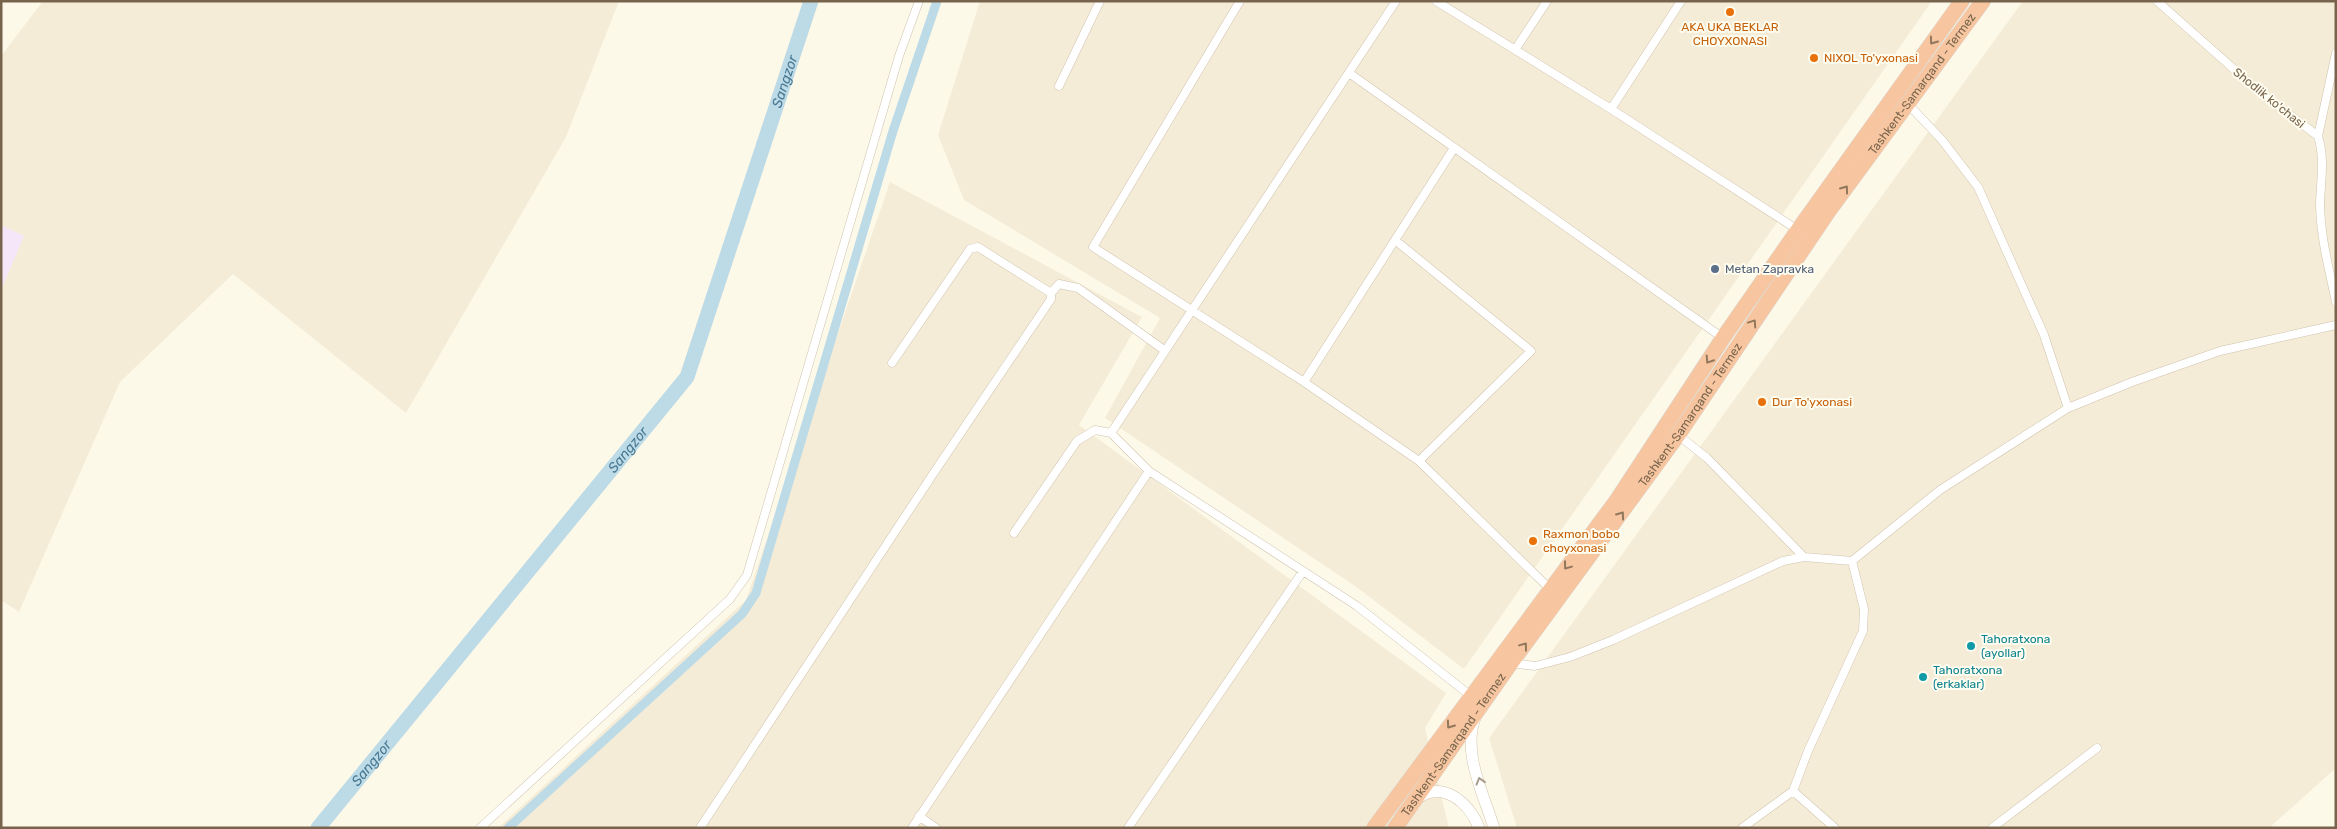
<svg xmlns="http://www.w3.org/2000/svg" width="2337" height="829" viewBox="0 0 2337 829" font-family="Rubik,sans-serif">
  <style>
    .residential { fill: #f5ecd7 }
    .education { fill: #f6e6fa }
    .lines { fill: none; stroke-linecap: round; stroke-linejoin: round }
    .canal { stroke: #bddae7; stroke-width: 9 }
    .river { stroke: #bddae7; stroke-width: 15 }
    .street-casing { stroke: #cfc3ae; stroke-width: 9 }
    .secondary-casing { stroke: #d2c4ac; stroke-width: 12 }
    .highway-casing { stroke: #dcd7d0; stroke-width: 16 }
    .street { stroke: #fff; stroke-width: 8 }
    .secondary { stroke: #fff; stroke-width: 11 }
    .highway { stroke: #f7c6a0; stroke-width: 15 }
    .oneway { stroke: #91785d }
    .oneway2 { stroke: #a79a8b }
    .food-dot { fill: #e8710a; stroke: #fffcf0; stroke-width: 2 }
    .service-dot { fill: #5c6f8a; stroke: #fffcf0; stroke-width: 2 }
    .culture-dot { fill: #0f9aa8; stroke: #fffcf0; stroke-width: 2 }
    .labels { text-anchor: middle; stroke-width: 4; stroke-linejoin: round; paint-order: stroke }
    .food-label { font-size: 12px; fill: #c56008; stroke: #fffcf0; text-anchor: start }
    .street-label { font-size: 12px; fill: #78644c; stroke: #fffcf0 }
    .service-label { font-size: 12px; fill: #4e5e75; stroke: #fffcf0; text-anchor: start }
    .culture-label { font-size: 12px; fill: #0d838f; stroke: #fffcf0; text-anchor: start }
    .water-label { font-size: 14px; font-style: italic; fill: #487993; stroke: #fffcf0 }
  </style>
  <rect width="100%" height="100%" fill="#fdf9e9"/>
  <path class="residential" d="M43,1H619L566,137L406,413L233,274L120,382L19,612L1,600V56Z
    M980,1H1932L1464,669L1355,586L1105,418L1160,318L964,200L938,135Z
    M2023,1H2336V768L2269,828H1517L1489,738Z
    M890,182L1142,317L1079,425L1446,693L1425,728L1449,828H498L746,600Z"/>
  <path class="education" d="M1,225L24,236L1,290Z"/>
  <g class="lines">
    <path class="canal" d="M508,828L742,614L756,593L893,131L937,1"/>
    <path class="river" id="s1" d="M318,828L687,377L811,1"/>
    <g class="street-casing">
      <path id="street" d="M1240,1L1093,247L1304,382L1419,461L1550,589
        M1396,1L1111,433L1149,471L1357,606L1471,696
        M1436,1L1611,109L1798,230
        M2157,1L2262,94L2318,136L2336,53
        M1515,50L1547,1
        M1349,73L1723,338
        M1059,86L1100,1
        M1907,103L1942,140L1978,187L2044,335L2068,408
        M1611,109L1681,1
        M2318,136C2325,159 2321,179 2320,202C2320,235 2329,269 2336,302
        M1395,240L1531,351L1419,461
        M1051,293L1059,284L1078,288L1164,350
        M1304,382L1454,148
        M1678,435L1707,458L1804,557
        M1014,533L1077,441L1095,430L1111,433
        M1852,561L1940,490L2068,408L2132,382L2220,351L2336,325
        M1511,663L1535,666L1570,657L1613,640L1783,561L1804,557L1852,561L1864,609L1863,631L1808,751L1793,791
        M919,816L936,828
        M480,828L730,599L747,575L899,56L919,1
        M700,828L933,474L1051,299V293L978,247L970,249L892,363
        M912,828L1149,471
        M1128,828L1303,571
        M1742,828L1793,791L1835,828
        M1992,828L2097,748"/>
    </g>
    <g class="secondary-casing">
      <path id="secondary" d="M1475,718C1462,753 1484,795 1494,828
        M1417,799C1442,779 1470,803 1479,828"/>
    </g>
    <g class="highway-casing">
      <g id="highway">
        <path d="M1374,828L1617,500L1723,338L1798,230L1962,1"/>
        <path id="s2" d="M1395,828L1511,663L1678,435L1828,212L1983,1"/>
      </g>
    </g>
    <use href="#street" class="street"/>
    <use href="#secondary" class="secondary"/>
    <use href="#highway" class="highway"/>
  </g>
  <defs><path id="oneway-chevron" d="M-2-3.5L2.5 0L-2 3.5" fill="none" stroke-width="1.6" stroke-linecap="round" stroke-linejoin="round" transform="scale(1.25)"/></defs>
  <g class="oneway">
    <use href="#oneway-chevron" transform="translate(1933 41) rotate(126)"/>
    <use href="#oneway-chevron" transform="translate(1845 189) rotate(-54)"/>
    <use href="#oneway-chevron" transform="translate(1753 323) rotate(-56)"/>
    <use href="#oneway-chevron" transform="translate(1709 360) rotate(123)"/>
    <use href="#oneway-chevron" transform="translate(1621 515) rotate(-54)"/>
    <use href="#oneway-chevron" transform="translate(1567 566) rotate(127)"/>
    <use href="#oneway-chevron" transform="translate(1524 646) rotate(-53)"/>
    <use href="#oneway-chevron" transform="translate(1450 725) rotate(126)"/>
  </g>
  <use class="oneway2" href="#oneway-chevron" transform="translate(1480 781) rotate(-107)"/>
  <g class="food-dot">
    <circle cx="1730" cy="12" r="5"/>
    <circle cx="1814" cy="58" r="5"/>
    <circle cx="1762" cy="402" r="5"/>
    <circle cx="1533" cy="541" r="5"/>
  </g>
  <circle class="service-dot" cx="1715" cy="269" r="5"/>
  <g class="culture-dot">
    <circle cx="1971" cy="646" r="5"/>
    <circle cx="1923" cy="677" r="5"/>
  </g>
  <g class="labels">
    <g class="food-label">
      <text x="1730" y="31" text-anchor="middle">AKA UKA BEKLAR<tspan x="1730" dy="14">CHOYXONASI</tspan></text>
      <text x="1824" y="62">NIXOL To'yxonasi</text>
      <text x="1772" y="406">Dur To'yxonasi</text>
      <text x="1543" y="538">Raxmon bobo<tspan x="1543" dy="14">choyxonasi</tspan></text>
    </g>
    <g class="street-label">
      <text dy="4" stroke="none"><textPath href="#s2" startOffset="912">Tashkent-Samarqand - Termez</textPath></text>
      <text transform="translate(2269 98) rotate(39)" y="4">Shodlik ko'chasi</text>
      <text dy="4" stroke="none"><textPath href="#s2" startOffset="508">Tashkent-Samarqand - Termez</textPath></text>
      <text dy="4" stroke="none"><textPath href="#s2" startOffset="102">Tashkent-Samarqand - Termez</textPath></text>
    </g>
    <g class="service-label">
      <text x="1725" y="273">Metan Zapravka</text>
    </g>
    <g class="culture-label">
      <text x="1981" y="643">Tahoratxona<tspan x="1981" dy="14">(ayollar)</tspan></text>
      <text x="1933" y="674">Tahoratxona<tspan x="1933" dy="14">(erkaklar)</tspan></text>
    </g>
    <g class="water-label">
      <text dy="5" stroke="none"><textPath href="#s1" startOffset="894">Sangzor</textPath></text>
      <text dy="5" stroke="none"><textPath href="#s1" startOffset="489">Sangzor</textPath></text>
      <text dy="5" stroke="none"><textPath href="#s1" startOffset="84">Sangzor</textPath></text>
    </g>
  </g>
  <rect width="2337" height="829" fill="none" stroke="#78644c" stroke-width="5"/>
</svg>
